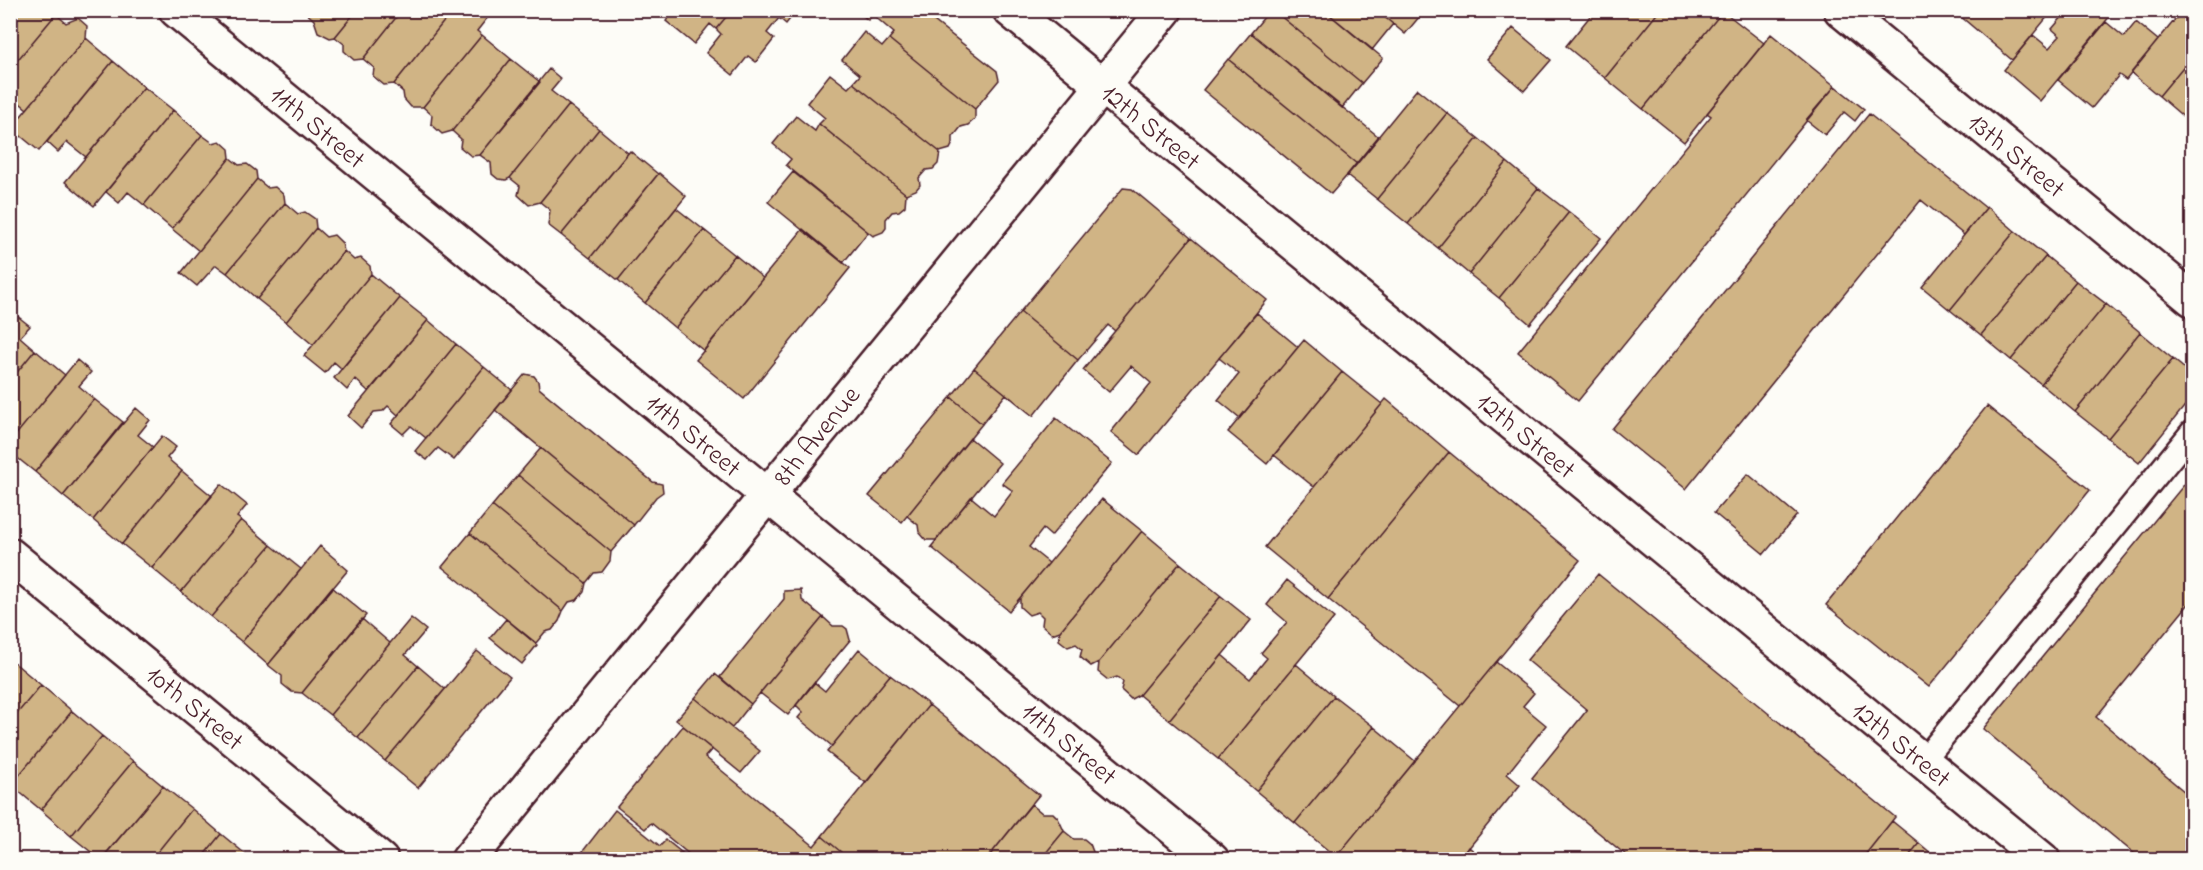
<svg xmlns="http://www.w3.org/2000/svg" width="2203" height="870" viewBox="0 0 2203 870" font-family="'Indie Flower',sans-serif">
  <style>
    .building { fill: #d0b485; stroke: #4a1f2b; stroke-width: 1.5 }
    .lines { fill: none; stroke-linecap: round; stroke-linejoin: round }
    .service-casing { stroke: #4a1f2b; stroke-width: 27 }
    .minor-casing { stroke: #4a1f2b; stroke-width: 38 }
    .service { stroke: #fdfcf7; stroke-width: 22 }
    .minor { stroke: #fdfcf7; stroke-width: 33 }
    .labels { text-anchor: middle; stroke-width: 4.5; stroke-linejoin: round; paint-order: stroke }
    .street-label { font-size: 27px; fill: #4a1f2b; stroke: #fdfcf7 }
  </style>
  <rect width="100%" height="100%" fill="#fdfcf7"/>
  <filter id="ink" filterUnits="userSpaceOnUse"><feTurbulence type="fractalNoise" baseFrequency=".0167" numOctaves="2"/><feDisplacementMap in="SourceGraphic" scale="12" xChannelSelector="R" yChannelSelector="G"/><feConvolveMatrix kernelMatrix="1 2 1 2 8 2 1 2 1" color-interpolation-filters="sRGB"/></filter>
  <g filter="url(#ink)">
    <path class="building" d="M10,10H56V14L10,69Z
      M307,10H357L335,37L330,38L318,32L314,20L305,12Z
      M357,10H402L363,59L354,60L344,51V44L335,37Z
      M402,10H453L394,84L384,85L373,76L374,68L363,59Z
      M453,10H489L492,12L477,31L482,35L423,107H411L404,99L403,92L394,84Z
      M674,10H732L716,29L710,24L694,44L666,21Z
      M732,10H797L786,24L779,18L767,33L774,39L756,62L748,56L733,75L706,53L721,34L716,29Z
      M856,10H920L997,71L999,80L975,109L889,39L894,33L873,15L868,20Z
      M1270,10H1273L1362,83L1342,108L1251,33Z
      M1273,10H1324L1383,58L1362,83Z
      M1324,10H1376L1393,24L1372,50Z
      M1376,10H1425L1405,34Z
      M1595,10H1660L1605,78L1566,46Z
      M1660,10L1723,11L1643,109L1605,78Z
      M1953,10H2053L2012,60Z
      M2068,10H2115L2040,101L2004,70L2033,35L2049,48L2060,36L2052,29Z
      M2183,10H2188L2192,14V56L2159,96L2131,73Z
      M1723,11L1764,43L1684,142L1643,109Z
      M56,14L66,23L78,18L87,26L86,38L27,109L10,95V69Z
      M2106,22L2124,37L2136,22L2158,40L2126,80L2119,75L2092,108L2058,80Z
      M1513,28L1551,60L1524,91L1487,59Z
      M864,32L882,47L889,39L975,109V119L968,125L961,127L953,137V143L950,149L940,152L853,83L860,75L842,60Z
      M1251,33L1379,137L1357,164L1229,60Z
      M1771,34L1835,86L1578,401L1518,352L1711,116L1707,113Z
      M482,35L511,59L452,131L442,134L431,124L432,115L423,107Z
      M86,38L113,61L39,151L11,128Z
      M2192,56V113L2187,120L2159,96Z
      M511,59L540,82L480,155L471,156L460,147L461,139L452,131Z
      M1228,59L1357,164L1331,194L1203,90Z
      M113,61L144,87L86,157L67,142L58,152L47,142Z
      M549,69L561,79L551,91L569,105L510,178L506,180L498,179L492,174L491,163L480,155Z
      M830,74L848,88L853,83L940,152L938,164L933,169L926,170L919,178L920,185L916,190L906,194L819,124L825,118L807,103Z
      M1835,86L1864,109L1855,121L1844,112L1825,135L1806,120Z
      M144,87L173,110L94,206L65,182Z
      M1417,89L1447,113L1377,199L1347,175Z
      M569,105L599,129L540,202L529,205L518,195L520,186L510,178Z
      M173,110L202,135L144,205L128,192L119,203L106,192Z
      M1447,113L1478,138L1408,224L1377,199Z
      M1869,114L1986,208L1964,235L1921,200L1686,489L1612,429Z
      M796,116L815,131L819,124L906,194L905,206L899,211L892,212L886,219V228L883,232L873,236L786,165L791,159L773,144Z
      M599,129L628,153L561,235L548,225L550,210L540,202Z
      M202,135L213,143L220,141L229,149L230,158L172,229L144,205Z
      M1478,138L1507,162L1438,248L1408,224Z
      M630,151L658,174L590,258L561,235Z
      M230,158L239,165L247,164L256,171L257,179L199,251L172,229Z
      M1507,162L1538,188L1469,274L1438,248Z
      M793,172L868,232L843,263L768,202Z
      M659,173L686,196L618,280L590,258Z
      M257,179L268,188L275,187L284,195L285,203L227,273L216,265L197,286L181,273Z
      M1123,188L1132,189L1191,238L1115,331L1108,325L1078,360L1020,312Z
      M1538,188L1569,212L1499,298L1469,274Z
      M285,203L298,214L305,212L315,219L316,228L257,299L227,273Z
      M1987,207L2015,231L1950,310L1922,287Z
      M676,208L704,230L645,303L618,280Z
      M1569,212L1601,238L1530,324L1499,298Z
      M316,228L326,237L334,235L342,243L344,251L286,322L257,299Z
      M803,229L850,268L744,399L696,360Z
      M704,230L735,255L675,328L645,303Z
      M2015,231L2046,256L1981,335L1950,310Z
      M1191,238L1267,300L1139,455L1111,432L1151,383L1131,366L1109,392L1083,370Z
      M344,251L354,260L361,258L370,266L371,274L313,345L286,322Z
      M735,255L763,278L704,351L675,328Z
      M2046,256L2076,281L2011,360L1981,335Z
      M371,274L400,298L342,369L334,362L325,373L304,356Z
      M2076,281L2106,304L2041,384L2011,360Z
      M400,298L428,320L369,392L355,379L347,390L334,378Z
      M2106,304L2140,332L2075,412L2041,384Z
      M1020,312L1078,360L1033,416L974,368Z
      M1257,313L1298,347L1240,418L1218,400L1239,374L1219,358Z
      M16,315L30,326L20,337L35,350L10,381V322Z
      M428,320L456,344L398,415L388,406L383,411L374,412L361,428L348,416Z
      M2140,332L2173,359L2108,438L2075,412Z
      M1304,340L1342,372L1267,464L1228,432Z
      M456,344L484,367L426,438L411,426L403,434L391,424Z
      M35,350L65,375L10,442V381Z
      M2173,359L2192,375V397L2139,463L2108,438Z
      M77,360L91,372L79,386L94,399L35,472L10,452V442Z
      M484,367L512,390L454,460L438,448L427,460L415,451Z
      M974,368L1006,394L982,424L951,397Z
      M1342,372L1382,404L1314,487L1274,455Z
      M525,374L534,376L538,381L539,388L653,482L662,484L663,492L656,497L634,525L495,410Z
      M951,397L982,424L902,522L869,496Z
      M94,399L123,422L63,496L35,472Z
      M1386,399L1449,452L1328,599L1265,547Z
      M1987,406L2090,490L1929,687L1826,605Z
      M136,408L150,420L138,435L153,447L93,520L63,496Z
      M1056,418L1112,463L1051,536L1043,529L1029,547L1049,563L1009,611L931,547L971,497L994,516L1013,491L1002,483Z
      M162,436L176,447L167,458L182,471L122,544L93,520Z
      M970,438L1000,463L936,540H926L919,532L918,525L907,516Z
      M541,448L634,525L611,552L518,475Z
      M1449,452L1580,560L1460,706L1328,599Z
      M182,471L212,496L152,568L122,544Z
      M1748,474L1797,515L1764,554L1714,513Z
      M518,475L611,552L610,561L602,572L594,573L586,583L492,506Z
      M2192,475V600L2096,717L2192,798V860H2142L1983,729Z
      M221,484L247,505L237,517L241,520L181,592L152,568Z
      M1102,499L1142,531L1060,631L1052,634L1042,625L1043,617L1038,612L1029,615L1020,607V598Z
      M492,506L586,583L584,592L577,600L569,602L563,611L470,533Z
      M241,520L271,545L211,617L181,592Z
      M1142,531L1180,563L1099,662L1091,666L1080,657L1082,649L1076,644L1068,647L1059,640L1060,631Z
      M470,533L563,611L559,621L552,630L545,632L536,643L442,567Z
      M271,545L301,569L242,642L211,617Z
      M320,546L348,570L268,665L242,642Z
      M1180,563L1221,596L1139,695L1131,699L1121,690L1123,682L1117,677L1108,680L1098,672L1099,662Z
      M1598,574L1895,817L1861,860H1632L1532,778L1587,710L1527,660Z
      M1287,580L1334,618L1218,759L1169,720L1222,655L1250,679L1267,658L1261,653L1287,622L1267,605Z
      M332,587L366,615L302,693L292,692L282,684V676L268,665Z
      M801,590L802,600L823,617L751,704L720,677L784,599V591Z
      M1221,596L1251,620L1169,720L1139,695Z
      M823,617L833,626H843L847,629L850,640L788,715L760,693Z
      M411,618L426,630L405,655L418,666L358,738L330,715Z
      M362,619L390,643L330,715L302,693Z
      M506,619L537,645L522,664L490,638Z
      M859,649L890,675L832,746L798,718L803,712L796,705L814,682L825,691Z
      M477,651L510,677L418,788L385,761Z
      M11,660L41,685L10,722V661Z
      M1496,662L1534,693L1523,706L1546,725L1507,774L1520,785L1459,860H1340L1336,857Z
      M1296,664L1334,696L1256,791L1218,759Z
      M418,666L445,689L385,761L358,738Z
      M715,674L751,704L732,728L695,698Z
      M890,675L929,705L866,783L827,752Z
      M41,685L72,711L11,785L10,722Z
      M1334,696L1374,727L1295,823L1256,791Z
      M695,698L760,751L741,773L676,720Z
      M929,705L1039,795L986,860H834L841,852L822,836Z
      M72,711L102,736L41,810L11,785Z
      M683,726L712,749L705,757L814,846L822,836L841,852L834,860H696L651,823L645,829L617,807Z
      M1374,727L1415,761L1336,857L1295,823Z
      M102,736L133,761L71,836L41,810Z
      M133,761L163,786L101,860L71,836Z
      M163,786L192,809L151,860H106L103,857Z
      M1031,804L1042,813H1053L1058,818L1064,831L1040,860H986Z
      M192,809L221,834L200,860H151Z
      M615,810L660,846L666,840L691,860H576Z
      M1892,821L1919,843L1906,860H1861Z
      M1064,831L1074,839H1084L1090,844L1095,857L1093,860H1040Z
      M221,834L249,857L248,860H200Z
      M1919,843L1939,860H1906Z
      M1469,847L1484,860H1459Z"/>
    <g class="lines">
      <g class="service-casing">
        <path id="service" d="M1923,761L2192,432"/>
      </g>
      <g class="minor-casing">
        <g id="minor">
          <path id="s1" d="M176,10L1212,860"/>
          <path id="s2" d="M1010,10L2043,860"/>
          <path id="s3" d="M1841,10L2192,299"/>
          <path id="s4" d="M10,555L381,860"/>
          <path id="s5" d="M468,860L1165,10"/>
        </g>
      </g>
      <use href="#service" class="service"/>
      <use href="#minor" class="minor"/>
    </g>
  </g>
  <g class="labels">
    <g class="street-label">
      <text dy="9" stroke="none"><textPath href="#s2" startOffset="183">12th Street</textPath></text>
      <text dy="9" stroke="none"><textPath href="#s1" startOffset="184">11th Street</textPath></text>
      <text dy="9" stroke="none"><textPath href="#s3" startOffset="228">13th Street</textPath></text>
      <text dy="9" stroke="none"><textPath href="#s1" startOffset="670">11th Street</textPath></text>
      <text dy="9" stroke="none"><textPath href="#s5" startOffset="549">8th Avenue</textPath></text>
      <text dy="9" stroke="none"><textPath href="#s2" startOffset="669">12th Street</textPath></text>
      <text dy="9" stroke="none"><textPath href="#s4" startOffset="240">10th Street</textPath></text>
      <text dy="9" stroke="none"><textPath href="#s1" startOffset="1156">11th Street</textPath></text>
      <text dy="9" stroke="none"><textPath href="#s2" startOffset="1155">12th Street</textPath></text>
    </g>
  </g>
  <rect width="2203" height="870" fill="none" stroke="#fdfcf7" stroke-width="36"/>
  <rect x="18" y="18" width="2167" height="834" fill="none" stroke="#4a1f2b" stroke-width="2" filter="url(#ink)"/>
</svg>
